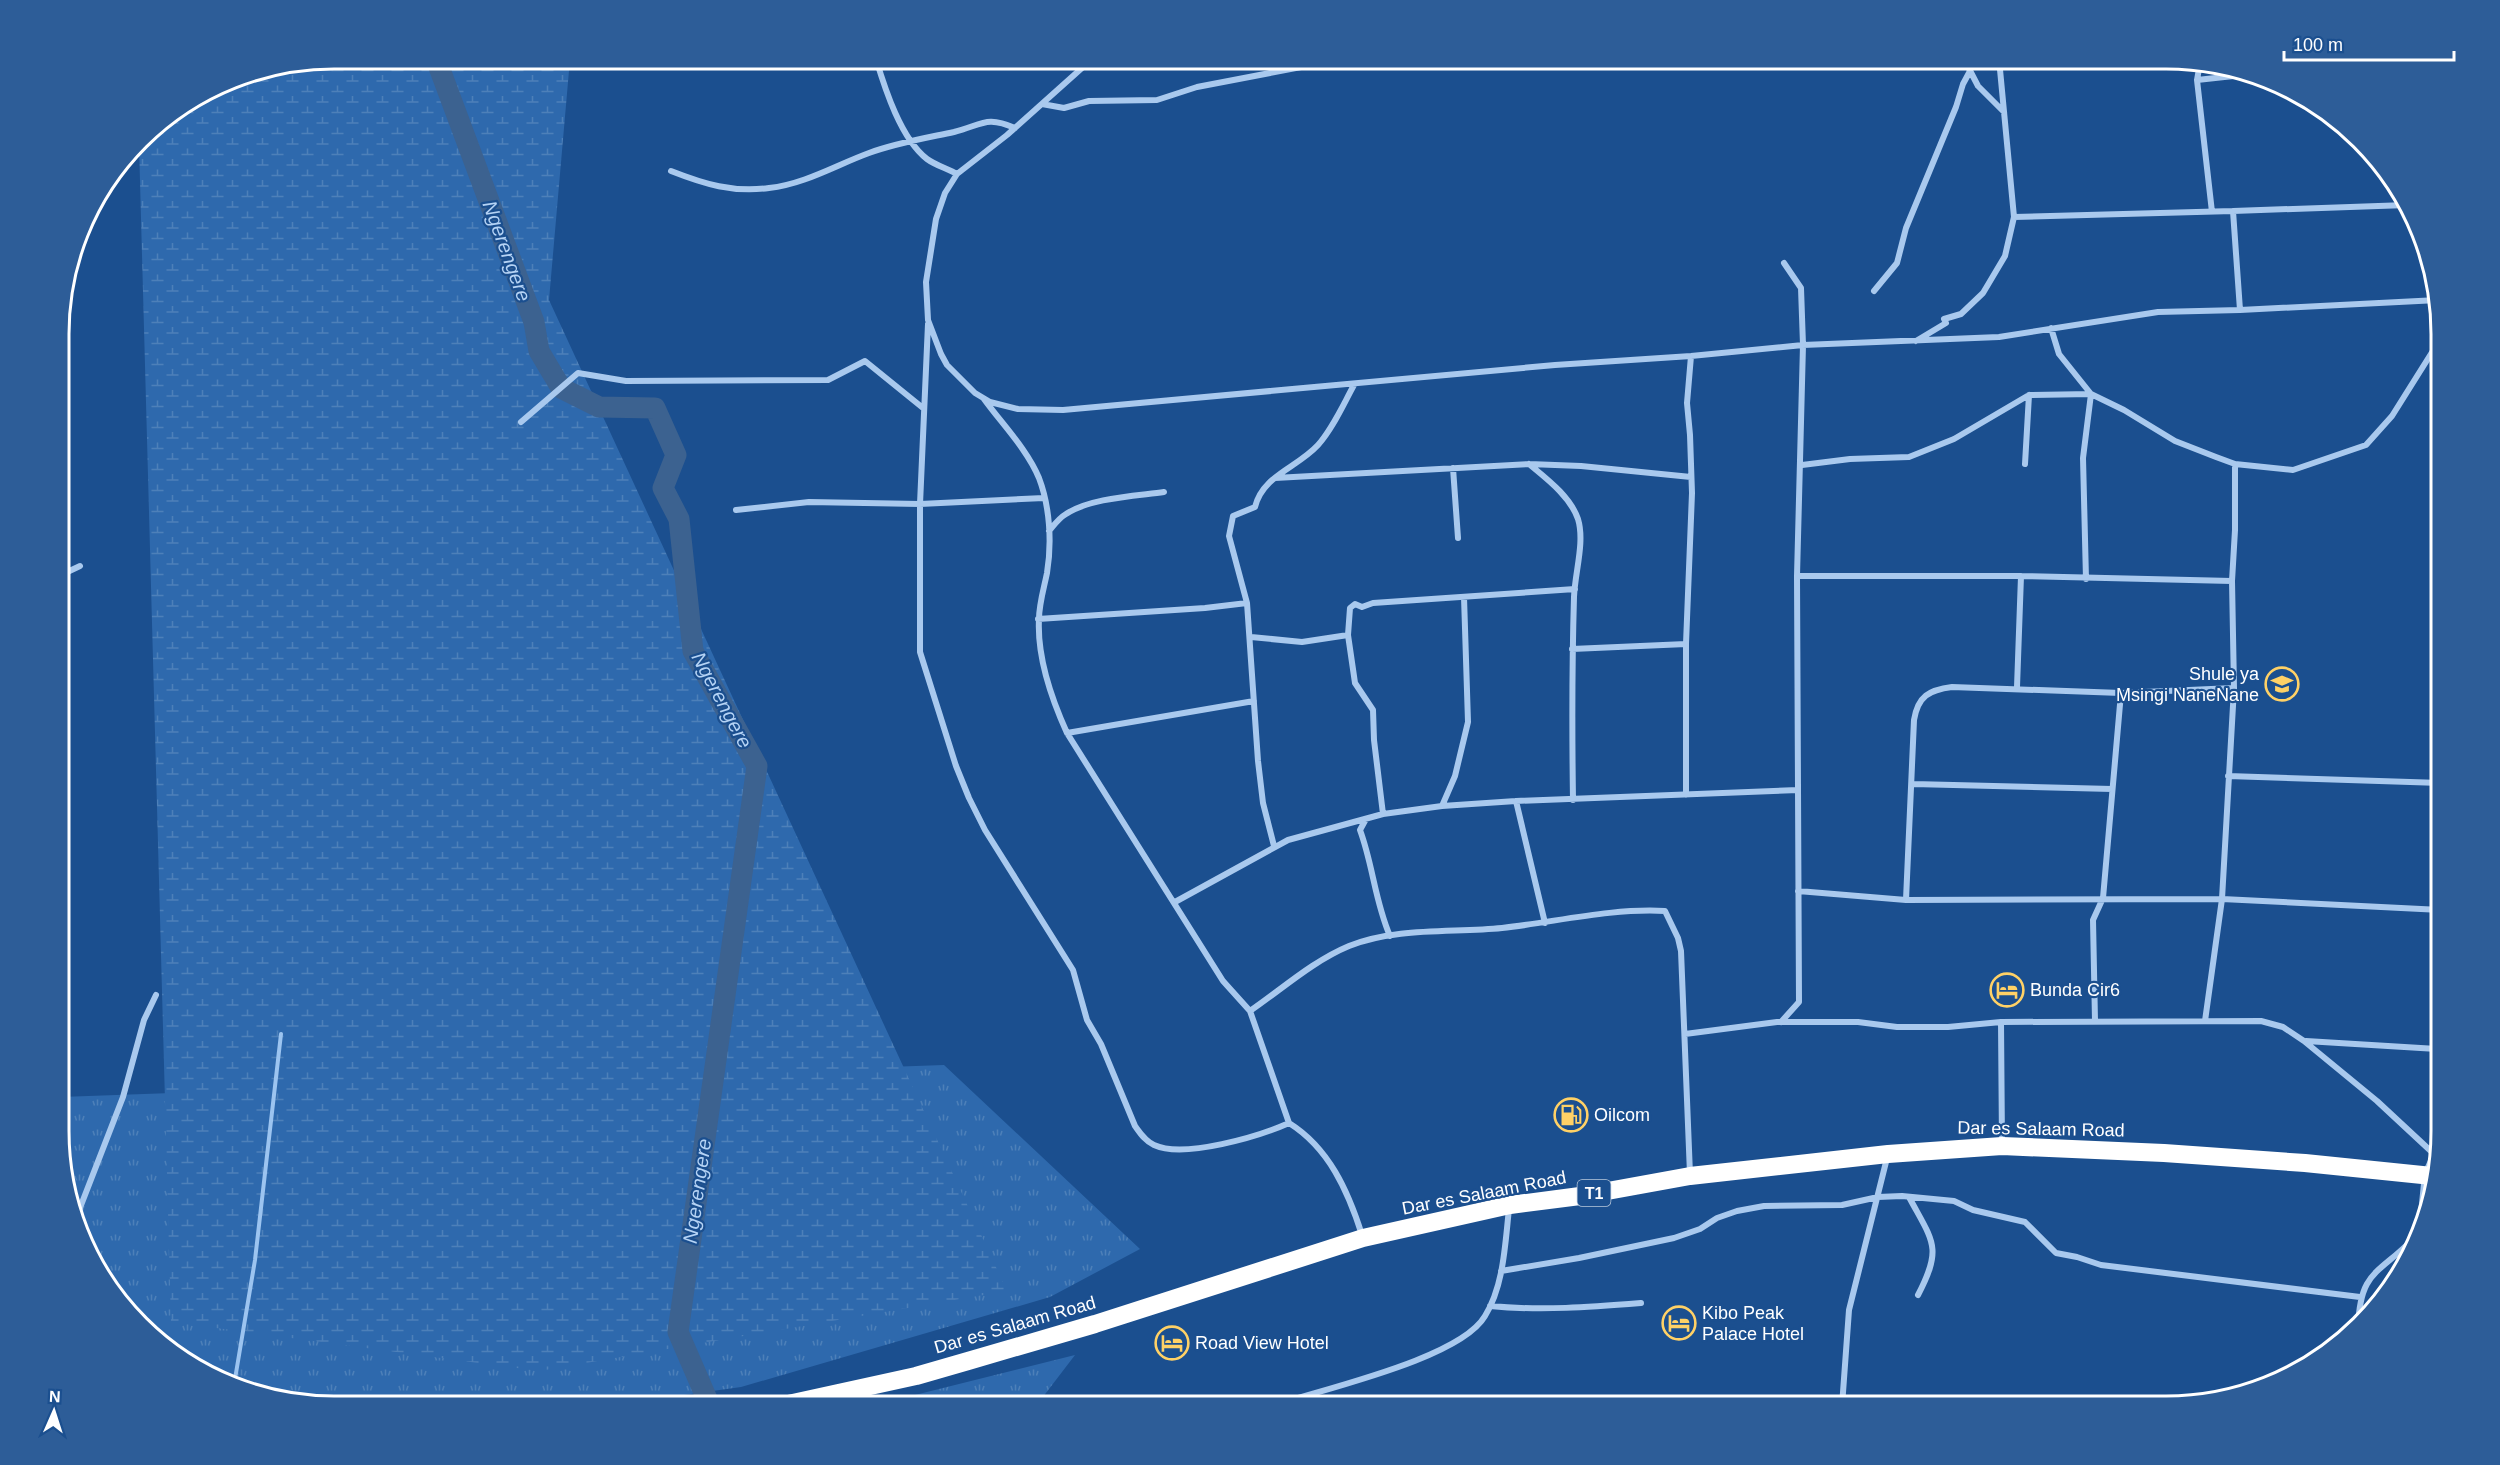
<svg xmlns="http://www.w3.org/2000/svg" width="2500" height="1465" viewBox="0 0 2500 1465" font-family="Helvetica,sans-serif">
  <style>
    .grass { fill: url(#grass-tufts) }
    .wetland { fill: url(#wetland-marsh) }
    .lines { fill: none; stroke-linecap: round; stroke-linejoin: round }
    .stream { stroke: #9cc4f0; stroke-width: 4 }
    .river { stroke: #3c6290; stroke-width: 21 }
    .street { stroke: #a9c9ee; stroke-width: 6 }
    .highway { stroke: #fff; stroke-width: 18 }
    .labels { text-anchor: middle; stroke-width: 4.5; stroke-linejoin: round; paint-order: stroke }
    .shield { fill: #1b4f8f; stroke: #bbcadd; stroke-width: 1.5 }
    .shield-label { font-size: 16px; font-weight: bold; fill: #fff }
    .poi-label { font-size: 18px; fill: #fff; stroke: #1b4f8f; text-anchor: start }
    .street-label { font-size: 18px; fill: #fff; stroke: #1b4f8f }
    .water-label { font-size: 20px; font-style: italic; fill: #b5d3f5; stroke: #1b4f8f }
    .rim { fill: none; stroke: #fff; stroke-width: 3 }
  </style>
  <defs>
    <pattern id="grass-tufts" width="24" height="20" patternUnits="userSpaceOnUse" patternTransform="scale(1.5)"><rect width="24" height="20" fill="#2e69ad"/><path d="M3 7l-1-3M5 7V3M7 7l1-3M15 17l-1-3M17 17v-4M19 17l1-3" fill="none" stroke="#4d80b9"/></pattern>
    <pattern id="wetland-marsh" width="20" height="14" patternUnits="userSpaceOnUse" patternTransform="scale(1.5)"><rect width="20" height="14" fill="#2e69ad"/><path d="M1 5h8M5 5V1M11 12h8M15 12V8" fill="none" stroke="#4d80b9"/></pattern>
  </defs>
  <rect width="100%" height="100%" fill="#1b4f8f"/>
  <path class="grass" d="M944,1065L1140,1249L1050,1297L741,1387L605,1406H334L263,1397L196,1369L105,1284L61,1166V1097Z
    M1075,1355L1036,1406H871Z"/>
  <path class="wetland" d="M334,59H570L549,300L1007,1291L539,1371L171,1322L139,144L152,127L229,79Z"/>
  <g class="lines">
    <path class="stream" d="M234,1385L255,1260L281,1034"/>
    <path class="river" d="M436,59L534,322L539,351L561,388L599,407L655,408L676,455L663,488L679,519L693,651L757,766L678,1332L710,1406"/>
    <path class="street" d="M876,59C885,89 901,139 927,159C935,165 948,169 957,174
      M1092,59L1007,135L957,174L945,193L936,219L926,282L928,320L941,354L947,365L975,393L990,402L1018,409L1063,410L1555,365L1691,356L1803,345L1999,337L2158,312L2240,310L2438,300
      M1964,59L1978,86L2004,112
      M2200,63L2197,80L2212,212
      M2197,80L2252,74
      M1042,104L1064,108L1089,101L1157,100L1197,87L1301,67L1330,59
      M671,171C704,184 733,193 769,188C805,184 836,165 869,153C896,143 926,138 954,132C982,125 986,115 1015,128
      M2233,211L2407,205
      M2014,217L2233,211L2240,310
      M1874,291L1897,263L1906,228L1956,107L1963,84L1970,71
      M928,324L920,504V652L956,766L969,798L985,830L1073,970L1087,1020L1101,1044L1135,1126C1140,1133 1145,1141 1154,1145C1184,1159 1260,1136 1289,1123
      M2051,328L2059,354L2091,394L2124,410L2175,441L2216,457L2235,464L2293,470L2366,445L2392,416L2441,338
      M1916,341L1946,323L1944,319L1961,314L1983,293L2005,256L2014,217L1999,59
      M984,399C1002,424 1027,449 1039,478C1050,507 1052,543 1047,573C1044,588 1039,604 1039,619C1037,656 1052,700 1067,733L1223,981L1250,1011L1289,1123C1329,1148 1348,1191 1362,1235
      M521,422L578,373L626,381L828,380L865,361L923,408
      M1529,464C1547,479 1570,496 1578,519C1585,542 1575,572 1574,597C1572,664 1572,732 1573,800
      M2025,464L2029,395L2091,394L2083,458L2086,579
      M1802,465L1850,459L1909,457L1954,439L2029,395
      M1453,468L1458,538
      M1275,478L1529,464L1581,466L1691,477
      M736,510L809,502L920,504L1044,498
      M1049,531C1054,525 1059,518 1066,514C1090,498 1135,496 1164,492
      M61,575L80,566
      M1797,576H2021L2232,581L2234,688L2222,899L2205,1021
      M2232,581L2235,530V464
      M1038,619L1205,608L1247,603
      M1251,637L1302,642L1348,635
      M1572,649L1686,644
      M2017,687L2021,576
      M1067,733L1254,701
      M2228,776L2441,783
      M1913,784L2112,789
      M1686,795V644L1692,493L1690,435L1687,403L1691,356
      M1516,801L1545,923
      M1442,806L1455,776L1468,722L1464,597
      M1383,814L1374,740L1373,710L1355,683L1348,635L1350,608L1355,604L1362,607L1373,603L1575,589
      M1366,819L1360,830C1373,865 1375,902 1390,936
      M1274,846L1263,803L1258,761L1247,603L1229,536L1233,516L1255,507C1263,475 1297,468 1318,445C1333,428 1343,405 1354,385
      M1798,891L1906,900L2222,899L2441,910
      M1906,900L1914,720C1918,696 1929,690 1952,687L2121,693L2234,688
      M1175,902L1288,840L1383,814L1442,806L1516,801L1798,790
      M1250,1011C1282,989 1313,961 1349,946C1397,927 1452,933 1502,928C1556,922 1611,908 1665,911L1678,938L1681,951L1690,1174
      M2095,1021L2093,920L2103,898L2121,693
      M1781,1022L1799,1002L1797,576L1803,345L1801,288L1784,263
      M2001,1022L2002,1145
      M1685,1034L1777,1022H1858L1897,1027H1948L2001,1022L2261,1021L2283,1027L2304,1041L2377,1101L2434,1154L2439,1155
      M2306,1041L2437,1049
      M1909,1197C1933,1242 1943,1247 1918,1295
      M78,1213L123,1097L144,1020L156,995
      M2421,1213L2425,1174L2434,1154L2437,1049L2441,1007
      M1501,1271L1579,1258L1674,1238L1700,1229L1717,1218L1737,1211L1764,1206L1842,1205L1878,1197L1902,1196L1954,1201L1973,1210L2025,1222L2056,1253L2077,1257L2101,1265L2360,1297
      M1490,1306C1541,1311 1591,1307 1641,1303
      M2358,1328C2360,1270 2378,1275 2413,1239
      M1272,1406C1322,1389 1460,1359 1485,1316C1504,1285 1505,1244 1509,1209
      M1842,1406L1849,1310L1887,1158"/>
    <path class="highway" d="M779,1406L916,1376L968,1361L1095,1324L1363,1238L1510,1205L1580,1196L1690,1176L1888,1154L2002,1146L2164,1153L2305,1163L2432,1176"/>
  </g>
  <defs>
    <g id="school-ring" transform="scale(1.725)"><circle r="9.5" fill="#1b4f8f" stroke="#ffd166" stroke-width="1.5"/><path d="M0-5L7-2L0 1L-7-2ZM-4 1L0 2.5L4 1V4Q0 6-4 4Z" fill="#ffd166"/></g>
    <g id="hotel-ring" transform="scale(1.725)"><circle r="9.5" fill="#1b4f8f" stroke="#ffd166" stroke-width="1.5"/><path d="M-6-4.5h1.5V1H6V5H4.5V3h-9V5H-6ZM-4 0a1.8 1.8 0 1 1 3.6 0ZM.5 0V-2.5h3Q6-2.5 6 0Z" fill="#ffd166"/></g>
    <g id="fuel-ring" transform="scale(1.725)"><circle r="9.5" fill="#1b4f8f" stroke="#ffd166" stroke-width="1.5"/><path d="M-5.5-6h7V0h2V4h1.3V-2.5L3-4.5l.8-.8L6-3V5H2.5V1h-1V6h-7ZM-4.2-4.7v3.2H.2V-4.7Z" fill="#ffd166"/></g>
  </defs>
  <g fill-rule="evenodd">
    <use href="#school-ring" x="2282" y="684"/>
    <use href="#hotel-ring" x="2007" y="990"/>
    <use href="#fuel-ring" x="1571" y="1115"/>
    <use href="#hotel-ring" x="1679" y="1323"/>
    <use href="#hotel-ring" x="1172" y="1343"/>
  </g>
  <g class="labels">
    <rect class="shield" x="1577.5" y="1180" width="33" height="26" rx="4.5"/>
    <g class="shield-label">
      <text x="1594" y="1199">T1</text>
    </g>
    <g class="poi-label">
      <text x="2259" y="680" text-anchor="end">Shule ya<tspan x="2259" dy="21">Msingi NaneNane</tspan></text>
      <text x="2030" y="996">Bunda Cir6</text>
      <text x="1594" y="1121">Oilcom</text>
      <text x="1702" y="1319">Kibo Peak<tspan x="1702" dy="21">Palace Hotel</tspan></text>
      <text x="1195" y="1349">Road View Hotel</text>
    </g>
    <g class="street-label">
      <text transform="translate(2041 1129) rotate(1)" y="6">Dar es Salaam Road</text>
      <text transform="translate(1484 1193) rotate(-11)" y="6">Dar es Salaam Road</text>
      <text transform="translate(1015 1325) rotate(-16)" y="6">Dar es Salaam Road</text>
    </g>
    <g class="water-label">
      <text transform="translate(507 251) rotate(70)" y="7">Ngerengere</text>
      <text transform="translate(722 700) rotate(62)" y="7">Ngerengere</text>
      <text transform="translate(697 1191) rotate(-82)" y="7">Ngerengere</text>
    </g>
  </g>
  <path d="M0 0H2500V1465H0ZM334 69H2166A265 265 0 0 1 2431 334V1131A265 265 0 0 1 2166 1396H334A265 265 0 0 1 69 1131V334A265 265 0 0 1 334 69Z" fill="#2d5d98" fill-rule="evenodd"/>
  <path class="rim" d="M334 69H2166A265 265 0 0 1 2431 334V1131A265 265 0 0 1 2166 1396H334A265 265 0 0 1 69 1131V334A265 265 0 0 1 334 69Z"/>
  <g transform="translate(54 1411) rotate(3)" stroke="#1b4f8f" stroke-width="4.5" paint-order="stroke">
  <path d="M0-4.5L10 22L0 15L-10 22Z" fill="#ffffff"/>
  <text y="-9" font-size="16" font-weight="bold" text-anchor="middle" fill="#ffffff">N</text>
  </g>
  <path d="M2284 51v9h170v-9" fill="none" stroke="#ffffff" stroke-width="3"/>
  <text x="2293" y="51" font-size="18" fill="#ffffff" stroke="#1b4f8f" stroke-width="4.5" paint-order="stroke">100 m</text>
</svg>
